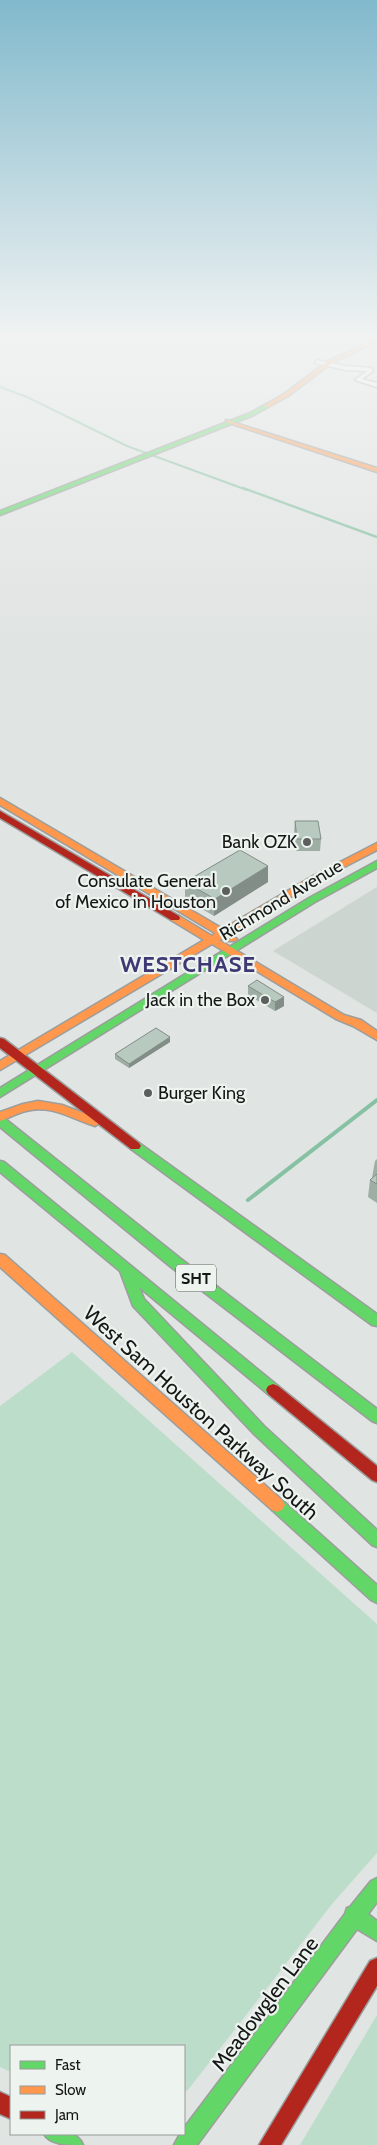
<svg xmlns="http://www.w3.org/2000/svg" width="377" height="2145" viewBox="0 0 377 2145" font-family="Cabin,sans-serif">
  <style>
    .built { fill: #ccd5d0 }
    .green { fill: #bdddcb }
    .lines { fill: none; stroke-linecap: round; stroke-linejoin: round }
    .stream-far2 { stroke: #87c1a3; stroke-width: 2 }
    .stream-far1 { stroke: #87c1a3; stroke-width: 2.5 }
    .stream { stroke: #87c1a3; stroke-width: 4 }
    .street-casing { stroke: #9b9e9c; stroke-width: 3 }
    .fast-casing { stroke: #9b9e9c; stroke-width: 3 }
    .slow-casing { stroke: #9b9e9c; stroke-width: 3 }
    .jam-casing { stroke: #9b9e9c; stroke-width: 3 }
    .street { fill: #fafbfb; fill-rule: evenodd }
    .fast { fill: #63d668; fill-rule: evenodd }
    .slow { fill: #ff974d; fill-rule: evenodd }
    .jam { fill: #b3261e; fill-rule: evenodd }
    .wall { fill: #9eaea5 }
    .shaded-wall { fill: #818d86 }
    .building { fill: #b8cac0; stroke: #818d86 }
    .poi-dot { fill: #5c5f5d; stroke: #edf3ef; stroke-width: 2 }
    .labels { text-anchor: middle; stroke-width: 4.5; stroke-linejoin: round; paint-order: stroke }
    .shield { fill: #edf3ef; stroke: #565957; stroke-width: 1 }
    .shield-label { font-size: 16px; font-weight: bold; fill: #151716 }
    .poi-label { font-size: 18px; fill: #151716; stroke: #edf3ef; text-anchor: end }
    .street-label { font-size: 18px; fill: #151716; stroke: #edf3ef }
    .near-street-label { font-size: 21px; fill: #151716; stroke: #edf3ef }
    .district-label { font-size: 22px; font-weight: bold; letter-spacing: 1px; fill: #3e3874; stroke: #edf3ef }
  </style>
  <rect width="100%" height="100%" fill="#e0e4e2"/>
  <path class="built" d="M377,887V1013L273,951Z"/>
  <path class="green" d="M72,1352L377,1624V1853L332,1904L188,2090L184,2092V2046H11V2072L0,2067V1406Z
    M377,2015V2145H300Z"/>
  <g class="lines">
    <path class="stream-far2" d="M0,387L27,397L127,446L247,490"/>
    <path class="stream-far1" d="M243,488L377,537"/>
    <path class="stream" d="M248,1200L377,1100"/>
    <g class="street-casing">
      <path id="street" d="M317,360L346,366L371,368L373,371L362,379L377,383V387L355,380L367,371L346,370L315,363Z"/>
    </g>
    <g class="fast-casing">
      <path id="fast" d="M266,404L268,407L254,415L0,515V511L250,413Z
        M377,861V868L315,902L0,1097V1088L309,898Z
        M0,1117L4,1118L181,1259L377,1409V1423L372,1421L171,1267L0,1127Z
        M135,1142L139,1143L377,1314V1326L372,1325L131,1149L129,1146L131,1143Z
        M0,1161L4,1162L278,1386L280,1390L278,1394L273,1396L268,1394L139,1287L144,1299L264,1426L377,1530V1547L372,1545L254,1434L133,1306L120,1271L0,1172Z
        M277,1498L282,1500L377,1585V1603L371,1600L272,1510L269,1505L272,1500Z
        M377,1878V1902L368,1914L377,1921V1941L357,1929L197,2145H174L180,2134H184V2128L345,1914L347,1908L350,1907L371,1881Z
        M44,2134C58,2133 77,2129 83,2145C68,2145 50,2145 44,2134Z"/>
    </g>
    <g class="slow-casing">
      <path id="slow" d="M9,337H16L0,342V339Z
        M377,338V341L332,363L288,396L268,407L263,406L284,394L328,361Z
        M226,420L377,468V472L226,422Z
        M0,798L223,929L313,876L377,843V850L319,880L230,934L237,939L236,941H228L223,938L219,940L344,1015L361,1020L377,1031V1040L353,1026L336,1019L212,944L0,1070V1061L204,940L171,920L170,918L171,916H179L212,936L215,933L0,805Z
        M38,1101L62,1105L99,1119L101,1122L95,1126C72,1119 51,1104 26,1111C17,1113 9,1118 0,1121V1112L23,1104Z
        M0,1254L5,1255L282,1500L285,1505L282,1510L277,1512L272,1510L0,1267Z"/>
    </g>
    <g class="jam-casing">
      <path id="jam" d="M0,811L179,916L180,918L179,920H171L0,818Z
        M0,1038L4,1039L139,1143L141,1146L139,1149H131L0,1048Z
        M273,1384L278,1386L377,1466V1482L372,1480L268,1394L266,1390L268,1386Z
        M377,1958V1986L281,2145H259L370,1961Z
        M0,2092L11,2097V2119L0,2114Z"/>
    </g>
    <use href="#street" class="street"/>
    <use href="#fast" class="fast"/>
    <use href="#slow" class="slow"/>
    <use href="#jam" class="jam"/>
  </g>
  <path class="wall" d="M295,821L321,839L320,851H296L294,834Z
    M268,866V882L214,916L185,899V882Z
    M248,986L284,997V1006L275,1011L248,995Z
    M170,1042L129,1068L115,1059V1054Z
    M377,1159V1203L368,1197L370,1180L372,1178L375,1161Z"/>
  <path class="shaded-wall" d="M268,866V882L214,916L215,899Z
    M284,997V1006L275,1011V1002Z
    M170,1037V1042L129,1068V1064Z"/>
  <path class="building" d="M295,821H318L321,839H297Z
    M240,850L268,866L215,899L185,882Z
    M257,980L284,997L275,1002L248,986Z
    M156,1028L170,1037L129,1064L115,1054Z
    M377,1174V1184L370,1180Z"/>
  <linearGradient id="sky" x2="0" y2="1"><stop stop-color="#81b9cc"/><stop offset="0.53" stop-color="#f1f3f2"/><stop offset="1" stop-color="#f1f3f2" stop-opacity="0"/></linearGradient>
  <rect width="377" height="637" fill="url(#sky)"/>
  <g class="poi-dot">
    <circle cx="307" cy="842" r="5"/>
    <circle cx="226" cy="891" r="5"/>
    <circle cx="265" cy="1000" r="5"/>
    <circle cx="148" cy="1093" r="5"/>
  </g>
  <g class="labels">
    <rect class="shield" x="176" y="1264.5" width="40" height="27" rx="4"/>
    <g class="shield-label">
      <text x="196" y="1284">SHT</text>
    </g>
    <g class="poi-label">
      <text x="297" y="848">Bank OZK</text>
      <text x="216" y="887">Consulate General<tspan x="216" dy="21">of Mexico in Houston</tspan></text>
      <text x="255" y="1006">Jack in the Box</text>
      <text x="158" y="1099" text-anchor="start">Burger King</text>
    </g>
    <g class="street-label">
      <text transform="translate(281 900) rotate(-31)" y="6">Richmond Avenue</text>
    </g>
    <g class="near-street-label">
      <text transform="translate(201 1413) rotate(42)" y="7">West Sam Houston Parkway South</text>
      <text transform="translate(265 2004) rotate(-53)" y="7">Meadowglen Lane</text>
    </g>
    <g class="district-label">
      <text x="188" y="972">WESTCHASE</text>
    </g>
  </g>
  <rect x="10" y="2045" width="175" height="90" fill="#edf3ef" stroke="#979b98"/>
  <rect x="20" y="2061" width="25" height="8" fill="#63d668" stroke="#979b98"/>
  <text x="55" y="2070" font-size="15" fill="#151716">Fast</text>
  <rect x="20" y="2086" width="25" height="8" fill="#ff974d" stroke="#979b98"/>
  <text x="55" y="2095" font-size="15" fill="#151716">Slow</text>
  <rect x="20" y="2111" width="25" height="8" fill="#b3261e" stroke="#979b98"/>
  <text x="55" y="2120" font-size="15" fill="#151716">Jam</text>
</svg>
